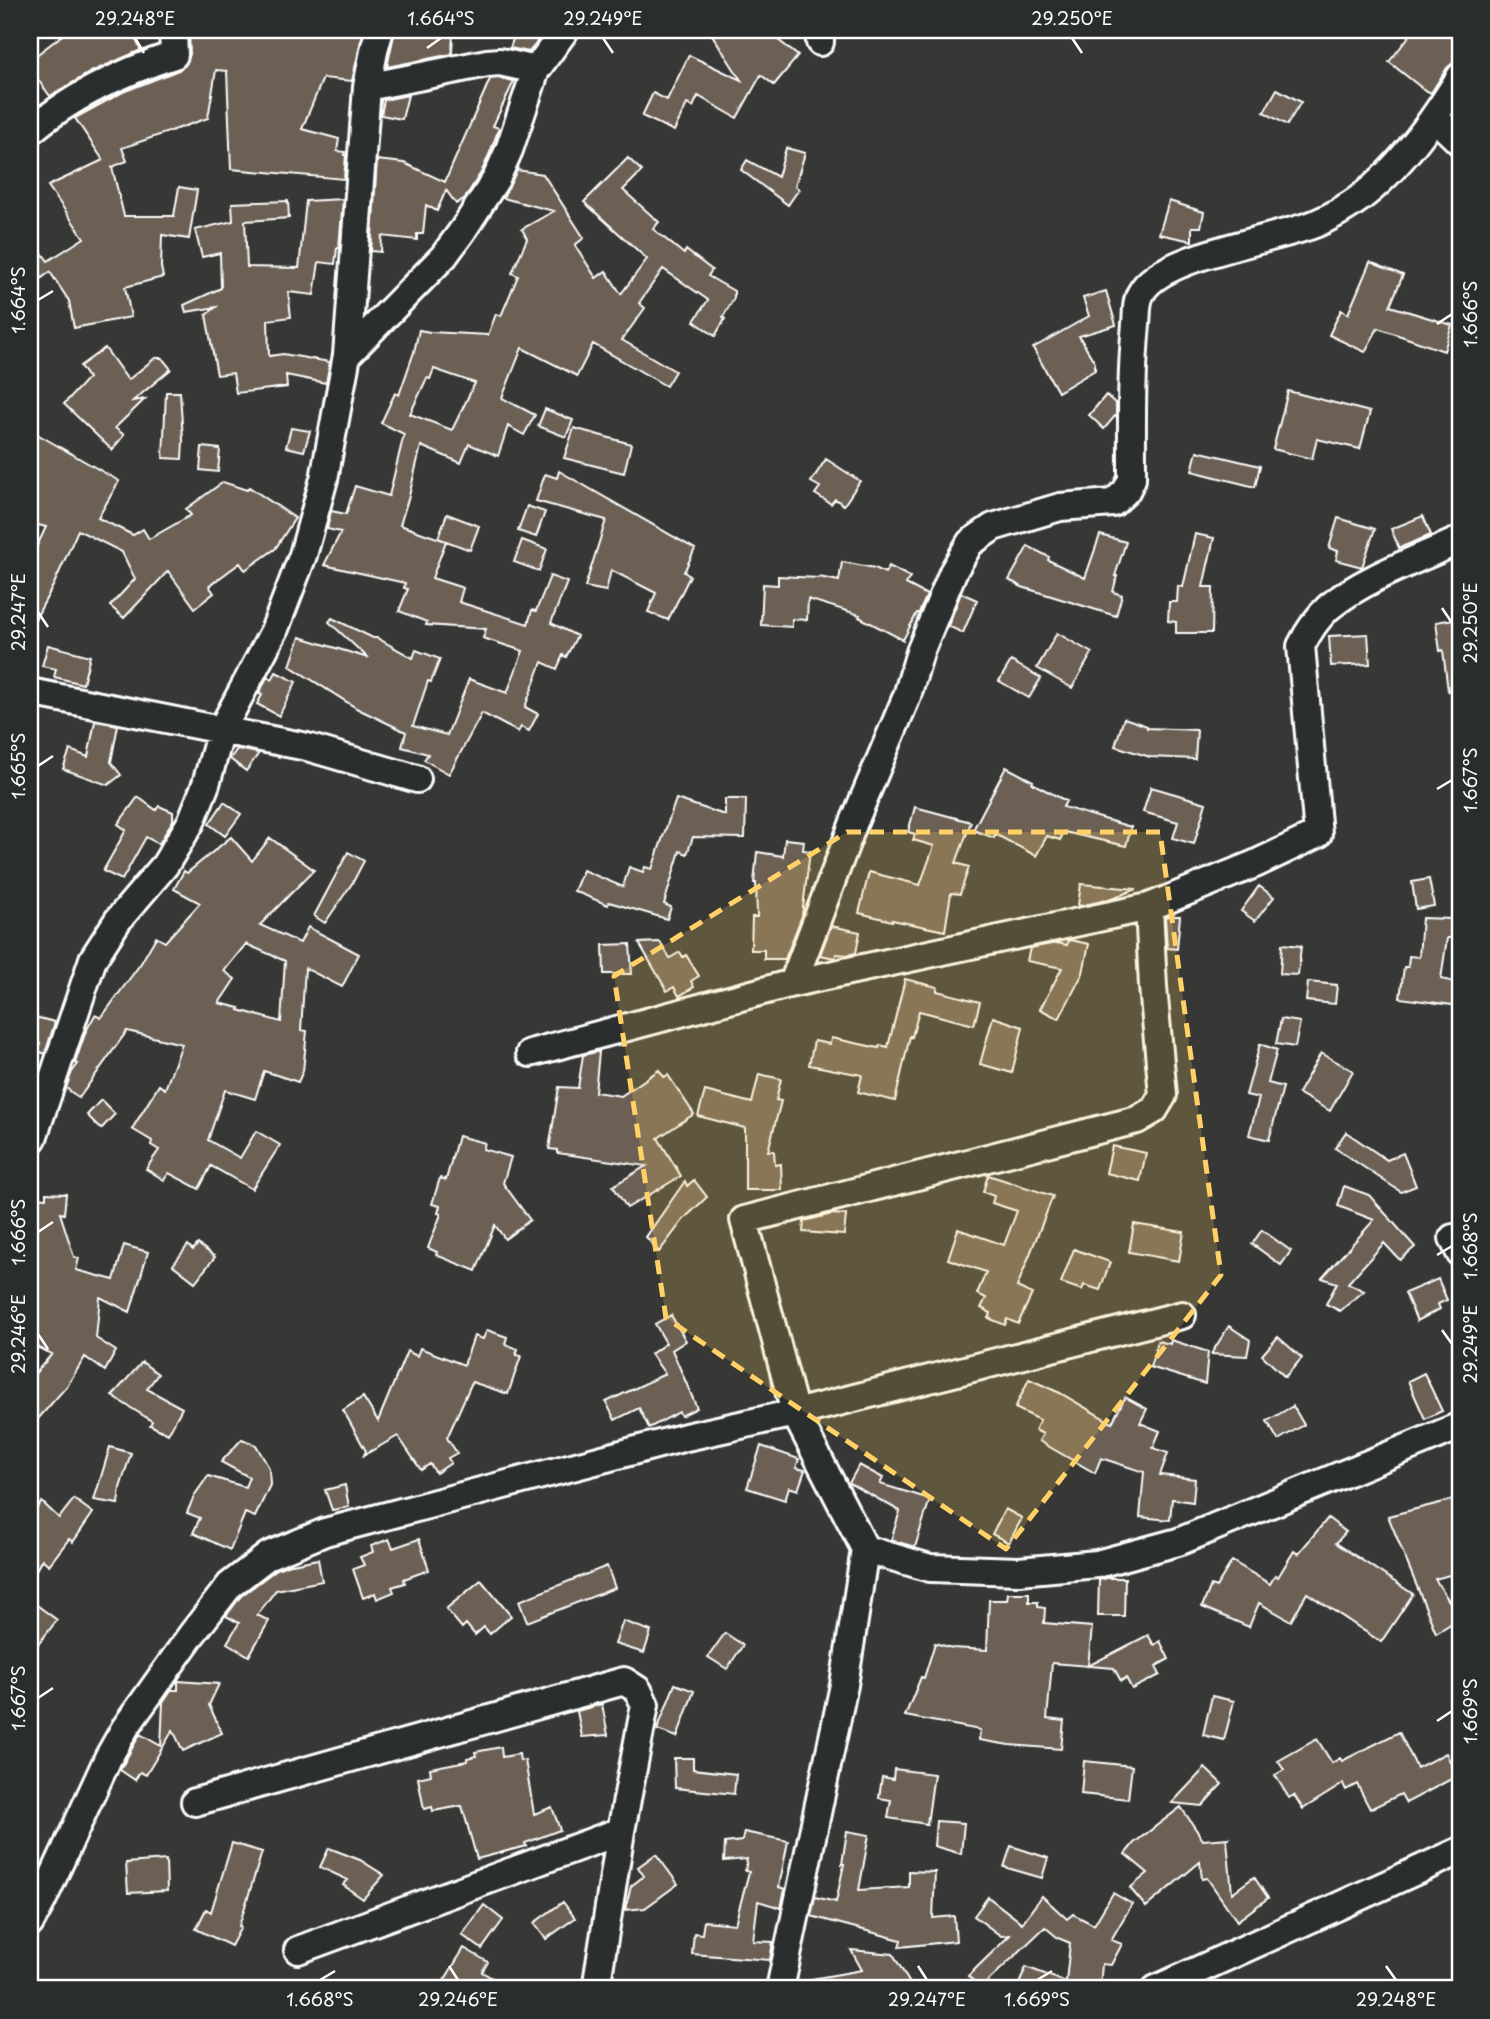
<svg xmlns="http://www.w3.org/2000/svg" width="1490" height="2019" viewBox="0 0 1490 2019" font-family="'Playpen Sans',sans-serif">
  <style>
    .building { fill: #6c5e53; stroke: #fff; stroke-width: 2; fill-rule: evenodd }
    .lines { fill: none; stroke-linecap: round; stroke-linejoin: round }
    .minor-casing { stroke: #fff; stroke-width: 32 }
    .minor { stroke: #2a2d2e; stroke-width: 26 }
    .marked { fill: #ffd166; fill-opacity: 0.2; stroke: #ffd166; stroke-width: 5; stroke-dasharray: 14 9; stroke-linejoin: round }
    .ticks { fill: none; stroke: #fff; stroke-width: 2.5 }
    .neatline { fill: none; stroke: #fff; stroke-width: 2.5 }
    .ticks-label { font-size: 18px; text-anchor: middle; fill: #fff }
  </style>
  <rect width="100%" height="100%" fill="#373735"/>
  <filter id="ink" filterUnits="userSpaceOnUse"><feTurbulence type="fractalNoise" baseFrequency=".0143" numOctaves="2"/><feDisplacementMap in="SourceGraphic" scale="14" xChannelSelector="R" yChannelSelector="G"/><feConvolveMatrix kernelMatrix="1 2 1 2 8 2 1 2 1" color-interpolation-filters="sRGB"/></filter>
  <g filter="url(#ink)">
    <path class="building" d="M69,30H131L141,50L91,72L50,96L30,69V60Z
      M189,30H244L245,35L274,30H364L352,81L323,78L302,129L339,139L337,151L345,152L344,155H346L344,179L231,169L227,71L216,70L208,118L122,148L127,161L112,167L124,216H174L179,187L197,190L189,239L162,235L161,267L163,277L125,287L131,317L74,328L69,301L50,272L30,287V237L48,261L84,238L48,186L103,160L75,118L123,92L179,70L186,64L190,54Z
      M395,30H434L433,32L453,33L452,54L387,67Z
      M516,30H541L536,44L529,52L510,48Z
      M709,30H766L798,56L774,85L761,75L737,118L698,96L693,107L687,104L674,131L642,116L653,93L667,100L689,55L741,80Z
      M1414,30H1440L1460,41V61L1453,63L1447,68L1431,93L1423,89L1389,62Z
      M499,78L514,81L493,126L499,128L489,155L482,171L465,198L456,204L446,190L437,211L426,205L423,234H417V240L382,236L381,252L371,251L377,160L404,163L445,182L490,79Z
      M1277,89L1301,102L1287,125L1264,112Z
      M408,95L402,119L381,115L384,100Z
      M786,148L805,153L795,186L799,189L788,205L741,170L747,160L778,177Z
      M628,158L642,171L623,190L659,222L653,229L684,254L686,250L712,270L708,276L734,291V298L723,317L725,319L715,336L694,321L708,300L663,269L639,303L645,308L622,340L675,371L666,386L593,344L577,376L522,348L502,398L535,415L524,435L508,426L498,456L469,444L461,463L421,446L409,496L400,525L446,541L432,578L463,588L459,602L528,624L532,610L536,611L550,576L567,582L551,623L577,636L566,657L563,655L557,669L542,662L525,707L538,714L529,731L521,727L518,732L482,713L449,774L424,760L428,754L402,747L406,732L358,709L290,666L300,637L368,658L329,622L332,618L373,638H377L413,658L416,650L440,659L431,682L428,681L413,726L447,735L469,679L507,693L523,651L483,638L486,629L426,625L427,622L399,611L408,589L404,588L405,583L324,565L341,532L327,529L331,511L346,514L355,486L389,496L404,434L381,423L395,393L399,395L414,352L419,330L430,332L488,335L496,314L501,316L518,276L512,273L527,239L522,229L554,211L503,198L517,170L543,174L584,238L575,245L596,278L606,271L621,294L647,259L584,202ZM434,369L475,383L452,430L410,414L427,378L430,379Z
      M343,199L339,248H337L335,264L319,262L314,295L288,292L291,317L268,320L269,356L283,354L330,362L326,383L286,375L287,387L236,393L233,373L217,375L206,315L216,307L186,312L184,305L221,288L220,253L202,257L195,230L233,221L232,203L288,201L289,218L245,221L247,267L299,268L306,201Z
      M1169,201L1204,212L1201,227H1192V241L1159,234Z
      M1370,262L1403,275L1390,306L1452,325L1444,351L1378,328L1365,352L1329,335L1341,310L1348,314Z
      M1106,291L1116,325L1079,336L1095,363V370L1058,392L1033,348L1089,316L1083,298Z
      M105,348L128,380L155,358H162L171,369L133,401L145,399L115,428L124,435L112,450L64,404L88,378L80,366Z
      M1288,391L1370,412L1360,449L1317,439L1312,459L1273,449Z
      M166,392H180L183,440L182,459L163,458Z
      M1106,395L1116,404V415L1104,429L1089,415Z
      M545,409L573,420L566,437L538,426Z
      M291,428L310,431L304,451L286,447Z
      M574,428L631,444L624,473L564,458Z
      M30,430L119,481L98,518L133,535L143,529L149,539L191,515L186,509L223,482L247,490L249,487L295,518L275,549L245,570L240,563L209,586L214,593L195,608L168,571L124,618L110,606L135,579L122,552L78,530L54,584L30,629V561L46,527L30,523Z
      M202,447L220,449L218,472L200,470Z
      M1197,451L1260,466L1255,487L1192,471Z
      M826,459L860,481L844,505L835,499L831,504L815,494L820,487L811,482Z
      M559,471L695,549L684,572L690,576L668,620L648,612L656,593L611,570L606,591L585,587L606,520L536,501L545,474L557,478Z
      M527,506L545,512L536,537L518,531Z
      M447,514L479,526L470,550L438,538Z
      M1423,516L1431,535L1399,548L1391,529Z
      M1338,518L1375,529L1362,567L1336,560L1338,551L1329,548Z
      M1195,534L1214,538L1203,587H1213L1212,633H1176V622L1168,621L1169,602H1177L1178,586L1183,587Z
      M1100,535L1126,542L1115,576H1117L1113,592L1122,595L1116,616L1022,587L1009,580L1028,546L1049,557L1048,560L1085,578Z
      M522,540L547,549L539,571L514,562Z
      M842,562L875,568L885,573L889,566L910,577L906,584L927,595L919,613H917L903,640L859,617L860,615L808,599L807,620L792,619V627L761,625L763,584L778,585V576L819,578V577L839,581Z
      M961,593L977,600L963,633L948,626Z
      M1460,618V690L1448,691L1443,650L1440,651L1436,622Z
      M1057,633L1092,653L1072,688L1037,668Z
      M1368,634L1370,664L1331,666L1329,636Z
      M48,645L90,656L83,684L54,677L56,669L42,666Z
      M1011,661L1041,678L1029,698L999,681Z
      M276,672L296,682L279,716L257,704L262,695L259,694L267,677L272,680Z
      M1124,718L1147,726V728L1197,730L1195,759L1150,757L1115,746Z
      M95,721L118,725L111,762L121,775L108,785L63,769L70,750L88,757Z
      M237,749L259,753L246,771L230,759Z
      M1006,767L1033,781L1032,783L1066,801L1063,807L1131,827L1126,846L1064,832L1060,840L1047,836L1036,856L995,834L994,838L973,830Z
      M1151,787L1206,803L1194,844L1173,838L1178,822L1143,812Z
      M138,797L156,810L159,806L173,812V820L159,844L146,837L122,880L103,871L126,830L118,824Z
      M676,799L725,815V799H746L745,838L693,837L687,854L680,851L664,904L671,907L667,919L609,902L608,905L574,891L583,870L623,887L629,867L643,872L645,867L652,869Z
      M224,802L241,814L225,836L209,824Z
      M915,807L971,822L956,863L969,867L960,894L951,893L945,931L892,920V921L859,913L869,872L920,885L934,846L913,840L915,834L908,832Z
      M231,837L252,861L270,838L314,870L260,925L300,943L308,927L359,954L342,987L305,968L301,1030L307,1031L303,1071L298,1082L264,1071L255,1099L225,1090L208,1140L240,1158L256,1131L280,1145L252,1189L211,1166L199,1189L169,1173L164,1180L146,1169L159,1150L151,1145L152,1141L132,1129L159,1085L165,1089L182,1044L127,1031L79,1098L66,1088L72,1072L78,1064L75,1063L86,1031L95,1015L101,1018L141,963L156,937L165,942L200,903L174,889L184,871L187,873ZM246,944L285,961L281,1022L239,1010L240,1008L219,1003L235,979L224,971Z
      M785,839L804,841L803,850L810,851L802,916L785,959H764V950H751L752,917H757L756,883H754L757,852L783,856Z
      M348,852L364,861L353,882L325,923L314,916Z
      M1429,879L1434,906L1416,909L1412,882Z
      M1081,884L1136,889L1111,899L1080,906L1078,905Z
      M1259,886L1274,897L1255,921L1241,911Z
      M1169,916H1180L1177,949L1167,948L1165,917Z
      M1422,918L1452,919L1451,938H1447L1441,979L1460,983V1006L1400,998L1404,967H1408L1409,956L1419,957Z
      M831,926L860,932L856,953L847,955L836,954L835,958L820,955Z
      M1070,940L1089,944L1083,973L1059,1019L1040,1009L1062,968L1027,961L1030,948L1057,943L1067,945L1068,941Z
      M660,942L670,958L680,952L683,957L686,955L699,976L691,981L694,987L679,996L674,987L667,991L639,943Z
      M630,944L632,974H604L603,945Z
      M1282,944L1301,946L1298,975L1280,974Z
      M905,979L937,987V991L980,1002L974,1025L919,1011L912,1037L910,1036L895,1101L858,1092L862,1075L809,1065L814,1041L830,1044L831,1038L879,1048L880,1045L888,1047Z
      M1308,982L1337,985L1335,1004L1306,1001Z
      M35,1017L55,1022L45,1054L38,1051L40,1044L30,1041Z
      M993,1017L1023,1027L1012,1073L980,1064Z
      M1281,1019L1300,1022L1295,1047L1276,1044Z
      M1260,1044L1277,1050L1268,1083L1283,1087L1269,1140L1249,1135L1259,1098L1246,1095Z
      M596,1052H599L595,1092L621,1096L659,1070L664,1077L668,1075L694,1114L658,1138L681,1176L627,1208L613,1186L646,1166L557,1153V1150L549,1149L559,1087L578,1088L583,1055Z
      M1321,1053L1353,1071L1330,1111L1298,1093Z
      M759,1074L781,1079L776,1100L781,1101L768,1151H774L775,1165L781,1164L782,1190H745V1128L698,1116L705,1091L752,1103Z
      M101,1100L115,1114L101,1129L87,1115Z
      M1346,1132L1387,1160L1403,1153L1416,1186L1401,1192L1335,1148Z
      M458,1136L485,1143L483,1149L511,1157L503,1183L530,1220L505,1239L495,1225L476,1271L436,1255L437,1252L428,1248L441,1214L438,1213L440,1206L432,1204L440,1178L446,1180Z
      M1112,1146L1146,1153L1140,1181L1106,1173Z
      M988,1175L1053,1196L1017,1287L1032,1294L1018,1324L1007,1319L1005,1325L988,1318L991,1313L981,1308L986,1298L977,1294L986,1272L948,1259L958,1229L1004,1245L1017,1211L992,1203L994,1196L983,1192Z
      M694,1180L707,1197L684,1219L659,1252L646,1237L685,1181L687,1186Z
      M1344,1186L1369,1195L1415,1247L1400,1260L1384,1243L1348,1283L1364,1291L1340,1311L1326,1304L1337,1283L1322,1278L1374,1220L1338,1206Z
      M46,1193L66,1194L64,1214L60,1213L74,1257L79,1258L76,1270L114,1280L124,1245L148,1252L130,1312L100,1297L96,1338L116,1351L105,1371L85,1357L67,1386L30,1428V1379L52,1354L30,1344V1249L34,1197L46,1198Z
      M832,1214L846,1215L844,1235L803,1232L804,1221Z
      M1134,1224L1184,1232L1179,1261L1129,1252Z
      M1262,1230L1291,1251L1281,1265L1252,1244Z
      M198,1244L215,1257L195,1282L173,1265L188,1245L193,1250Z
      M1074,1249L1110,1262L1100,1290L1084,1285L1082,1290L1061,1283Z
      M1438,1279L1447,1300L1438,1304L1440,1309L1417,1321L1405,1293Z
      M671,1315L686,1341L672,1350L697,1408L681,1416L679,1412L649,1428L639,1408L615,1420L606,1402L665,1374L651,1354L666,1343L655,1324Z
      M1229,1326L1250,1340L1247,1356L1211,1354Z
      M487,1330L507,1337L505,1344L518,1349L516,1355L521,1356L508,1394L472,1382L447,1438L457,1453L448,1458L451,1463L436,1473L430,1464L421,1470L398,1436L364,1455L366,1451L343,1410L363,1397L378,1421L407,1351L417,1356L420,1348L464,1365L474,1336L483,1339Z
      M1278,1337L1302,1358L1285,1377L1262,1355Z
      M1171,1340L1208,1352L1205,1384L1150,1367L1158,1341L1170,1344Z
      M142,1362L158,1374L147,1389L182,1408L168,1434L150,1425L152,1421L112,1396Z
      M1424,1373L1442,1411L1425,1419L1408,1381Z
      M1029,1379L1060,1393L1112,1423L1125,1397L1147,1409L1140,1423L1160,1431L1153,1448L1168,1453L1160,1475L1195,1479L1193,1502L1172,1499L1170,1520L1140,1517L1144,1472L1101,1458L1095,1473L1039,1441L1043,1434L1035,1430L1040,1420L1015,1408Z
      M1293,1406L1304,1425L1278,1440L1267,1421Z
      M242,1439L256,1445L269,1468L270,1485L255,1517L245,1513L230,1550L193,1533L200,1518L187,1513L194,1496L208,1476L245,1487L249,1477L221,1462Z
      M761,1446L799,1459L796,1468L805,1470L798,1490L789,1487L785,1500L747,1488Z
      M110,1447L131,1453L120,1488L118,1504L94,1500Z
      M859,1465L883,1478L880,1484L930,1499L915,1547L891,1540L900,1511L849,1483Z
      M345,1485L349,1507L332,1510L325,1490Z
      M74,1499L93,1513L73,1542L69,1539L49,1565L42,1559L30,1581V1516L42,1502L59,1518Z
      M1452,1500L1460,1528V1572L1435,1579L1460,1618L1436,1633L1388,1516Z
      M1005,1509L1022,1518L1009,1543L992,1534Z
      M1328,1518L1346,1532L1336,1543L1413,1594L1381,1642L1307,1593L1291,1621L1259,1603L1249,1627L1202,1607L1211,1585L1216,1587L1232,1561L1270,1584L1275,1575L1278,1577L1294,1551L1298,1554Z
      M389,1539L393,1548L419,1539L429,1570L404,1579L405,1583L392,1587L394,1592L377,1599L375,1593L363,1598L353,1569L364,1565L360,1557L373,1552L371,1546Z
      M318,1559L322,1581L276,1590L257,1615L269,1621L249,1656L227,1643L239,1623L226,1616L241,1596L277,1569L287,1565Z
      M607,1566L615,1588L527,1622L519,1601Z
      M1107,1578H1125L1124,1616H1098L1099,1580Z
      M481,1580L511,1616L490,1634L484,1627L475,1635L466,1624L462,1628L446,1609Z
      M1008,1593H1029V1602H1038V1607L1045,1608L1044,1623L1092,1627L1088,1666L1148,1635L1154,1645L1160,1641L1169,1659L1156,1666L1160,1675L1132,1689L1126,1678L1121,1681L1114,1668L1052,1663L1047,1719L1064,1721L1061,1749L1009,1745L979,1740L980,1730L905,1716L921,1677L924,1678L935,1643L952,1648L987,1650L989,1600H1007Z
      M30,1600L57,1620L30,1655Z
      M623,1621L651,1631L644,1653L615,1644Z
      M725,1633L743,1645L727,1669L708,1657Z
      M178,1681L219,1684L209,1705L222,1733L183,1751L173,1730L146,1775L140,1772L135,1780L120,1770L140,1734L161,1746L163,1702L171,1690H178Z
      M675,1684L694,1691L677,1737L657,1730Z
      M1212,1696L1234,1701L1224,1740L1203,1735Z
      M602,1704L608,1735L582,1737L577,1711Z
      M1399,1732L1417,1768L1446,1753L1457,1776L1406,1803L1401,1794L1370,1809L1357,1784L1346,1790L1343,1784L1303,1809L1294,1795L1289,1798L1275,1775L1284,1770L1278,1761L1317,1739L1332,1763L1340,1758L1342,1761Z
      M501,1747L502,1757L519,1754L520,1761L525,1760L534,1814L552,1807L560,1830L525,1843L526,1846L477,1859L462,1806L433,1811L432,1807L424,1809L418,1778L431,1775L430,1768L467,1761V1758L476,1756L475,1752Z
      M674,1758H693V1769L736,1774L734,1794L675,1788Z
      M1084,1761L1132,1766L1128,1799L1081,1794Z
      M1205,1768L1222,1784L1202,1806L1172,1803Z
      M894,1769L934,1774L927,1824L888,1818L891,1800L879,1798L882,1777L893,1779Z
      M1181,1807L1203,1840L1229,1838L1227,1840L1232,1893L1254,1877L1268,1898L1237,1921L1207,1878L1202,1879L1200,1862L1146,1907L1130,1888L1148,1873L1125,1854L1134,1843Z
      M936,1821L964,1823L961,1854L934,1846Z
      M847,1831L869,1835L859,1890L909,1887V1871L935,1872L933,1918L954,1916L956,1941L899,1947L901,1940L811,1916L815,1897L836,1902L844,1864H842Z
      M744,1832L788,1841L779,1887L785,1889L781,1908L758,1901L753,1941L773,1942L770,1960L692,1954L694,1933L702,1934L704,1921L735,1924L749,1872L745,1871L747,1859L724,1861L725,1843L742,1841Z
      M232,1843L262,1852L239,1926L241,1927L231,1946L196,1929L206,1909L211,1912Z
      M1011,1846L1048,1858L1042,1878L1004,1867Z
      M329,1848L360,1860L384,1875L363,1899L343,1885L348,1880L320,1867Z
      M656,1854L678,1884L645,1908L625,1910L631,1886L644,1876L638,1867Z
      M166,1860L167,1891L128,1893L126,1863Z
      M1113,1893L1132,1904L1111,1940L1122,1944L1111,1965L1102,1964L1100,1989H1017L1026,1967L1066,1982L1070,1943L1058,1938L1045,1927L981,1988L968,1976L1010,1935L1001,1936L974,1916L988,1897L1022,1923L1042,1896L1067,1919L1073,1914L1094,1925Z
      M563,1902L575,1918L546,1939L534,1923Z
      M484,1905L503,1920L482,1949L462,1935Z
      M464,1948L488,1962L482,1972L511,1989H439Z
      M851,1950L893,1954L913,1989H812L811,1979L862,1970Z"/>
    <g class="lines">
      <g class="minor-casing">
        <path id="minor" d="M820,30V42
          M367,87L487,63L500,62L536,70
          M1435,118L1460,142
          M30,131C72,96 122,72 174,55L173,30
          M347,355L444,256L463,230L496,179L509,150L536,70L565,30
          M30,692L307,747L417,779
          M793,983L854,822L907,696L920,652L953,572L970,543L993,527L1060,507L1113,503L1126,491L1132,479C1132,427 1131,376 1136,324C1137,315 1136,301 1141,293C1160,255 1277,240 1317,223C1326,219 1336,214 1345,208C1392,180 1432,123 1460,77
          M530,1053L793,983L1149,907L1255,864L1318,834L1301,646C1308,632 1317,618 1329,607C1364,578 1419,559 1460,540
          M30,1142L33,1138L93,959L118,920L165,865L191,822L206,784L221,731L274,631L303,555L324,479L347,355L367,87L375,46L380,30
          M1453,1238L1460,1253
          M865,1549L930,1568L1019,1571L1097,1564L1178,1542L1460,1426
          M195,1802L624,1681L638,1690L645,1705L621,1831L596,1989
          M30,1923L42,1901L108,1758L125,1728L192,1634L230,1585L269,1555L325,1532L686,1437L795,1413L1182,1315
          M298,1950L621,1831
          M780,1989L844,1685L865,1549L795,1413L744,1220L1137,1120L1154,1110L1163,1095L1153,987L1149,907
          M1156,1989L1460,1851"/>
      </g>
      <use href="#minor" class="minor"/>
    </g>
  </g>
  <path class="marked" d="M847,832H1160L1221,1275L1006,1549L666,1318L614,976Z"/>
  <path class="ticks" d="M135,38L144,53M603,38L613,53M1072,38L1082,53M427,48L441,38M38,300L53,291M1437,324L1452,314M1442,608L1452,623M38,612L48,627M38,766L53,756M1437,789L1452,780M38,1232L53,1222M1437,1255L1452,1246M1442,1330L1452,1344M38,1334L48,1349M38,1698L53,1688M1437,1721L1452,1711M449,1966L458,1980M918,1966L927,1980M1386,1966L1396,1980M320,1980L335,1971M1037,1980L1052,1971"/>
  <rect width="1490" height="2019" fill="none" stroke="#2a2d2e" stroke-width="77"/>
  <rect x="38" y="38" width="1414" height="1942" class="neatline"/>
  <g class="ticks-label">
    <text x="135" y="25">29.248°E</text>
    <text x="441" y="25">1.664°S</text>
    <text x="603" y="25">29.249°E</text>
    <text x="1072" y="25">29.250°E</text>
    <text transform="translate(19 300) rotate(-90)" y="6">1.664°S</text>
    <text transform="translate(1471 314) rotate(-90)" y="6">1.666°S</text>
    <text transform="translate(19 612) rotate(-90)" y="6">29.247°E</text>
    <text transform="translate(1471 623) rotate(-90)" y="6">29.250°E</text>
    <text transform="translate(19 766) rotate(-90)" y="6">1.665°S</text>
    <text transform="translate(1471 780) rotate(-90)" y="6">1.667°S</text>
    <text transform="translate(19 1232) rotate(-90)" y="6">1.666°S</text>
    <text transform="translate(1471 1246) rotate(-90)" y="6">1.668°S</text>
    <text transform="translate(19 1334) rotate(-90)" y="6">29.246°E</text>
    <text transform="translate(1471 1344) rotate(-90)" y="6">29.249°E</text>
    <text transform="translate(19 1698) rotate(-90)" y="6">1.667°S</text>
    <text transform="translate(1471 1711) rotate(-90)" y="6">1.669°S</text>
    <text x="320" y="2006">1.668°S</text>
    <text x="458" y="2006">29.246°E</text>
    <text x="927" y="2006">29.247°E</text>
    <text x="1037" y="2006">1.669°S</text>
    <text x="1396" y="2006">29.248°E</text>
  </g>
</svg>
